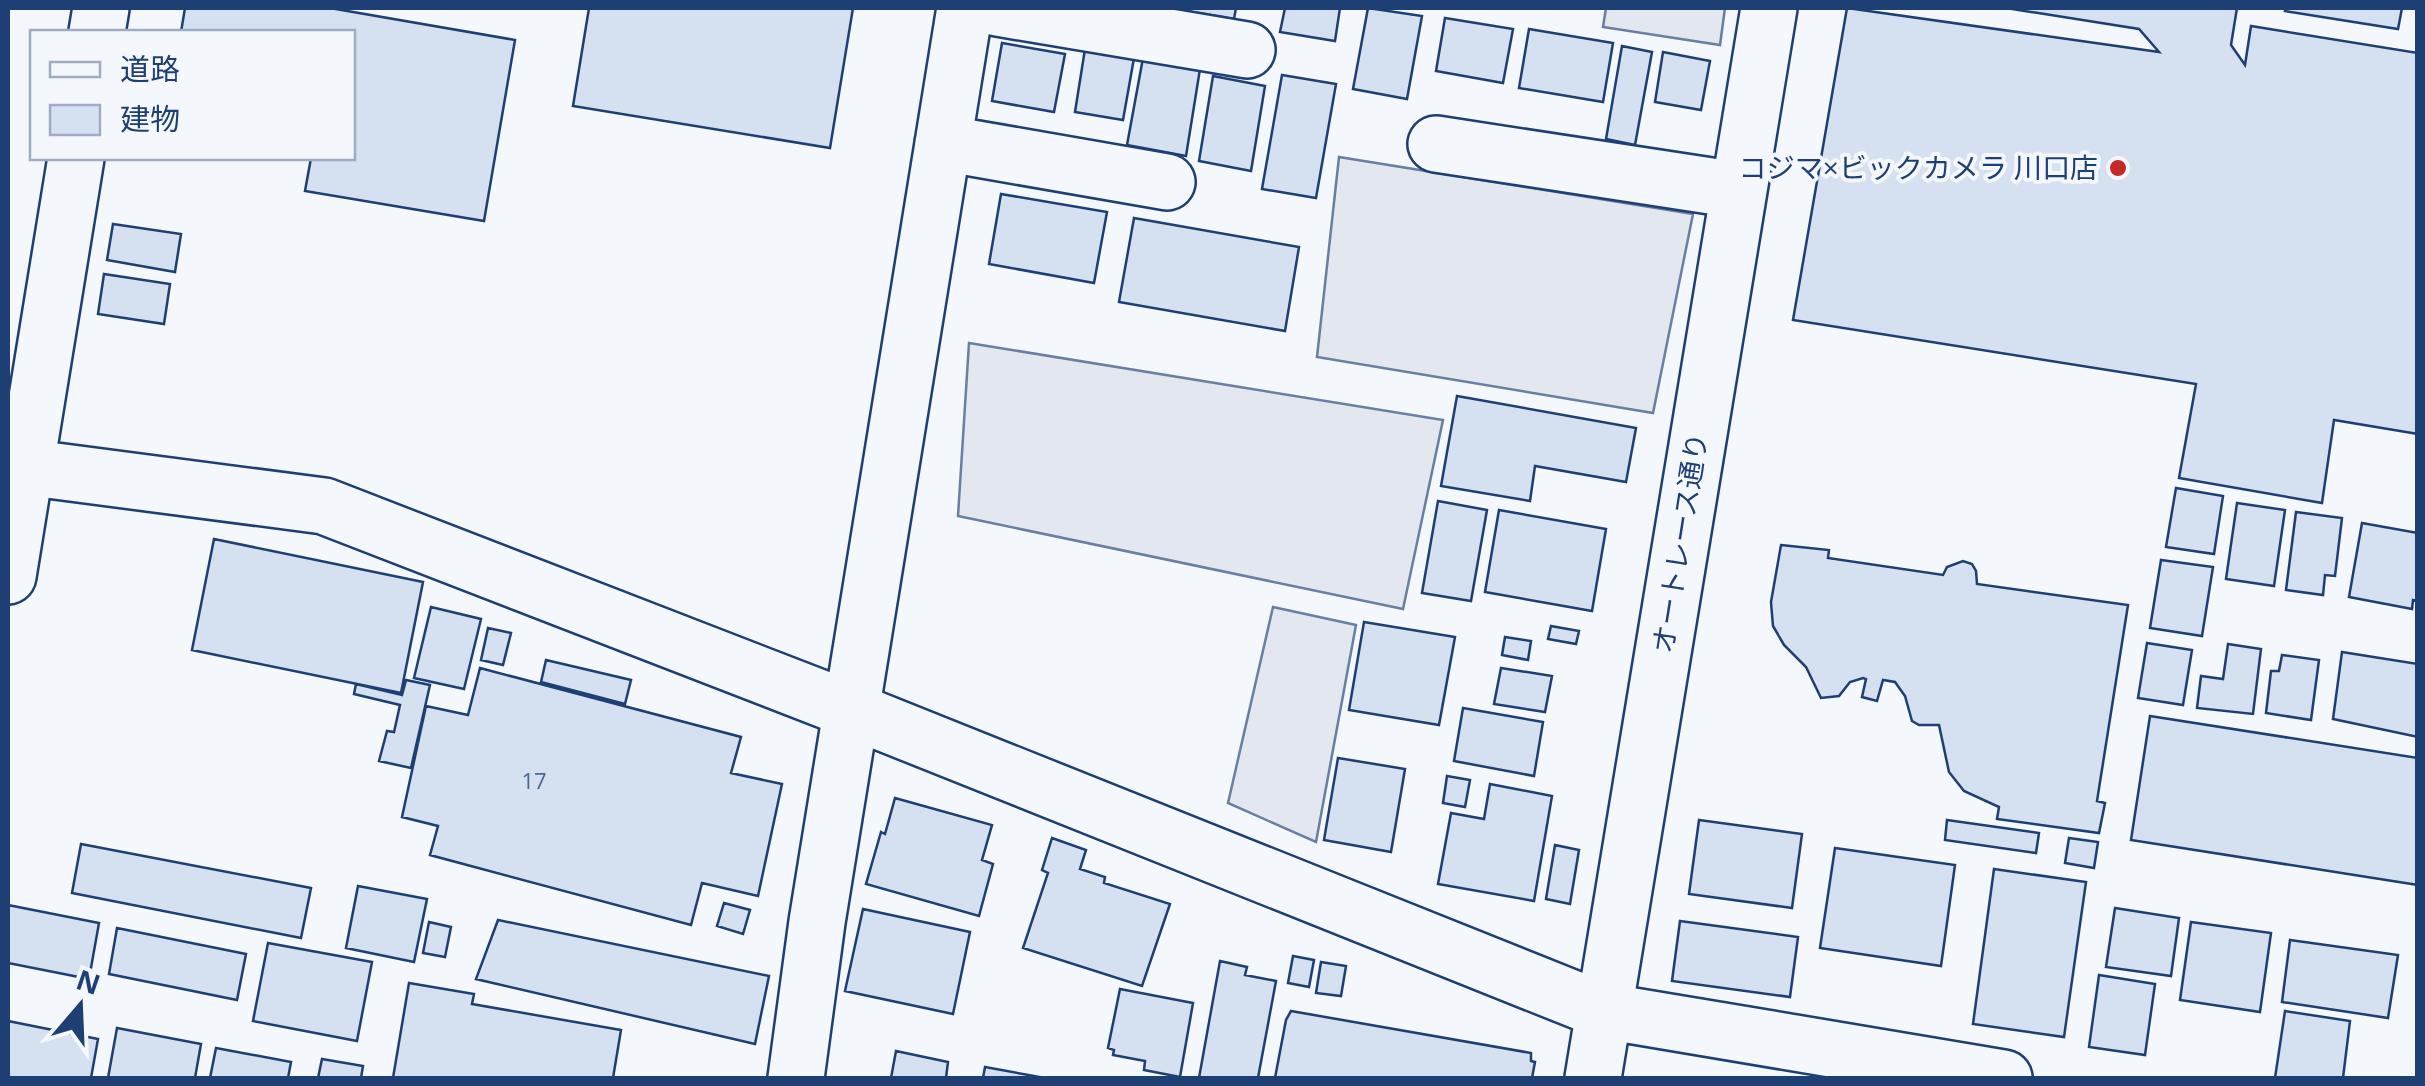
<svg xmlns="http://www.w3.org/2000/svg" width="2425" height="1086" viewBox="0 0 2425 1086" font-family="'Open Sans','Noto Sans JP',sans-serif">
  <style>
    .parking { fill: #e3e8f0; stroke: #687fa3; stroke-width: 2.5 }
    .building { fill: #d5e0f0; stroke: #1d3f73; stroke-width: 2.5 }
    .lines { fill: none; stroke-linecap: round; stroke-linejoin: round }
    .minor-casing { stroke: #1d3f73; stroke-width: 60 }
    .minor { stroke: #f4f7fb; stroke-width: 55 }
    .poi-dot { fill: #c62828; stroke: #f4f7fb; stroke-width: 4 }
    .labels { text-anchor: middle; stroke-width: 8; stroke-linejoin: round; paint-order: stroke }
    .number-label { font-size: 22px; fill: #4b6792 }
    .poi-label { font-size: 28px; fill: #1d3f73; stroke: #f4f7fb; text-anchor: end }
    .street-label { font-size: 28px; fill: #1d3f73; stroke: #f4f7fb }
  </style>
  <rect width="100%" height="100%" fill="#f4f7fb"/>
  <path class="parking" d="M1606,8H1725L1720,45L1603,27Z
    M1339,157L1693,214L1653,413L1317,357Z
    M969,343L1443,420L1403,609L958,516Z
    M1273,607L1356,625L1316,842L1228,803Z"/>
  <path class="building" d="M185,8H330L515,40L484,221L305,191L311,158H352V32H181Z
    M589,8H853L830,148L573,106Z
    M1168,8H1236L1234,19Z
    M1285,8H1340L1335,41L1280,32Z
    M1368,8L1422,16L1407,99L1353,89Z
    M1847,8L2159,52L2139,29L2006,8H2237L2231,45L2245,65L2251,26L2418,53V434L2334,420L2322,503L2179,478L2196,384L1793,320Z
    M2286,8H2402L2398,29L2285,11Z
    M1445,18L1513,29L1503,83L1436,71Z
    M1529,29L1613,43L1603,102L1519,88Z
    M1002,43L1065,54L1054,112L992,101Z
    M1622,46L1652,52L1635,145L1606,139Z
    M1085,49L1134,58L1123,120L1075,112Z
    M1663,52L1710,61L1701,110L1655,102Z
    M1143,58L1200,69L1186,156L1127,145Z
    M1282,75L1336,84L1316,198L1262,189Z
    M1213,76L1265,86L1251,171L1199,161Z
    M1001,194L1107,212L1094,283L989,264Z
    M1134,218L1299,247L1285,331L1119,302Z
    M113,224L181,234L175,272L107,260Z
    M104,274L170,284L164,324L98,314Z
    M1457,396L1636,428L1626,482L1535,466L1530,501L1441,486Z
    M2176,488L2223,496L2214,554L2166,547Z
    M1438,501L1487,510L1471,601L1422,593Z
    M2237,503L2285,510L2274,586L2226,579Z
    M1499,510L1606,529L1592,611L1485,592Z
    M2296,512L2342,518L2335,576L2325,575L2323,595L2286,590Z
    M2362,523L2418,533V601L2413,600L2412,609L2349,597Z
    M214,539L423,582L401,693L192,650Z
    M1781,545L1829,550L1828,558L1943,575L1947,567L1963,561L1972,564L1976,571L1977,584L2128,605L2097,801L2105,803L2099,833L1997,819L1999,807L1964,791L1949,772L1939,725H1919L1912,721L1905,696L1895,682L1883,680L1877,701L1862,697L1866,679L1863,678L1850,682L1839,696L1821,698L1806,667L1784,645L1773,626L1771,602Z
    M2161,560L2213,567L2202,636L2150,628Z
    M431,607L481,619L464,689L414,678Z
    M1364,622L1455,637L1439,725L1349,710Z
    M1551,626L1579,631L1576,644L1548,639Z
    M488,628L511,633L503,665L481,660Z
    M1505,637L1531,641L1528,660L1502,655Z
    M2147,643L2192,650L2183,705L2138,698Z
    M2228,644L2261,649L2253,714L2197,708L2201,676L2223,679Z
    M2342,652L2418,664V737L2333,719Z
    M2282,655L2319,660L2311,720L2266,713L2271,671H2279Z
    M546,660L631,680L625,704L541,682Z
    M480,668L741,737L731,773L782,784L758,896L702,883L691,925L430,855L438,826L402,817L426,706L468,715Z
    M1501,668L1552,676L1545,712L1494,704Z
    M406,680L430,685L411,768L379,761L387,731L394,732L400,705L354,694L356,684L402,695Z
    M1463,708L1543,722L1534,776L1454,761Z
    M2150,716L2418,758V885L2131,840Z
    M1338,758L1405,769L1391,852L1324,840Z
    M1447,776L1470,780L1465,807L1443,803Z
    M1490,784L1552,796L1534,901L1438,884L1451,813L1484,819Z
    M895,798L992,825L982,860L993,864L979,916L866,884L881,832L885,834Z
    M1699,820L1802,834L1792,908L1689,894Z
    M1947,820L2039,833L2036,853L1945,840Z
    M1052,838L1086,850L1080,869L1105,877L1104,883L1170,904L1142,986L1023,948L1048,873L1042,870Z
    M2069,838L2098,842L2094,868L2065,863Z
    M81,844L311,888L301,938L72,893Z
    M1555,845L1579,850L1570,904L1546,899Z
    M1835,848L1955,865L1941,966L1820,948Z
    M1994,869L2086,882L2064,1037L1973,1024Z
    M358,886L427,899L414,962L346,948Z
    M724,903L750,910L743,934L717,926Z
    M8,905L99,923L89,979L8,963Z
    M2115,908L2179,918L2171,976L2106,967Z
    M863,909L970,932L953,1014L845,991Z
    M498,920L769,976L755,1044L476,979Z
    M1680,921L1798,937L1790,997L1672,981Z
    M429,922L451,927L445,957L423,953Z
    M2191,922L2271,933L2260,1012L2180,1000Z
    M117,928L246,954L237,1000L109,974Z
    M2290,940L2398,955L2388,1018L2282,1002Z
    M268,943L372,962L357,1041L253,1021Z
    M1293,956L1314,960L1309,987L1288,983Z
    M1220,961L1247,967L1245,975L1276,981L1258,1078H1199Z
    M1321,962L1346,966L1341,996L1316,993Z
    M2099,975L2155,984L2145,1055L2089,1047Z
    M409,983L474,994L472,1004L621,1030L613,1078H393Z
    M1120,989L1193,1003L1180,1077L1144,1070L1145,1061L1113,1055L1114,1050L1108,1048Z
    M1291,1011L1531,1053V1061L1535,1062L1532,1078H1275L1286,1020Z
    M2285,1011L2350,1021L2343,1078H2275Z
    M8,1021L98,1039L91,1078H8Z
    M117,1028L201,1044L195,1078H108Z
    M216,1048L291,1062L288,1078H210Z
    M896,1051L948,1062L946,1078H951H891Z
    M322,1059L363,1066L361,1078H318Z
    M985,1067L1045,1078H983Z"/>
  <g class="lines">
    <g class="minor-casing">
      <path id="minor" d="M997,8L1247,50
        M97,32L101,8
        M943,143L1167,182
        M1436,144L1737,190
        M25,467L324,506L851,710L1604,1011L2004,1078
        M8,576L76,158
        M796,1078L817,922L965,8
        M1593,1078L1769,8"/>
    </g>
    <use href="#minor" class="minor"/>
  </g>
  <circle class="poi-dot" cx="2118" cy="168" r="10"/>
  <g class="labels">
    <g class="number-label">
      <text x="534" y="789">17</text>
    </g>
    <g class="poi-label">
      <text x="2098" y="178">コジマ×ビックカメラ 川口店</text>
    </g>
    <g class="street-label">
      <text transform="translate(1680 543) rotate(-81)" y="10">オートレース通り</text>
    </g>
  </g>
  <rect width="2425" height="1086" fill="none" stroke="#1d3f73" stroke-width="20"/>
  <rect x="30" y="30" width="325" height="130" fill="#f4f7fb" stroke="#9eadc5" stroke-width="2.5"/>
  <rect x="50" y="62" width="50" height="15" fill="#f4f7fb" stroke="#9eadc5" stroke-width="2.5"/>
  <text x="120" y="80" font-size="30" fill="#1d3f73">道路</text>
  <rect x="50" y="105" width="50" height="30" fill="#d5e0f0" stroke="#9eadc5" stroke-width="2.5"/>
  <text x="120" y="130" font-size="30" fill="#1d3f73">建物</text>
  <g transform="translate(80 1006) rotate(19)" stroke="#f4f7fb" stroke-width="8" paint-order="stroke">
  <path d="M0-8L18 38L0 25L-18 38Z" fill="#1d3f73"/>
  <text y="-15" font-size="28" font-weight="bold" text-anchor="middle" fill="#1d3f73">N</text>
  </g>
</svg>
